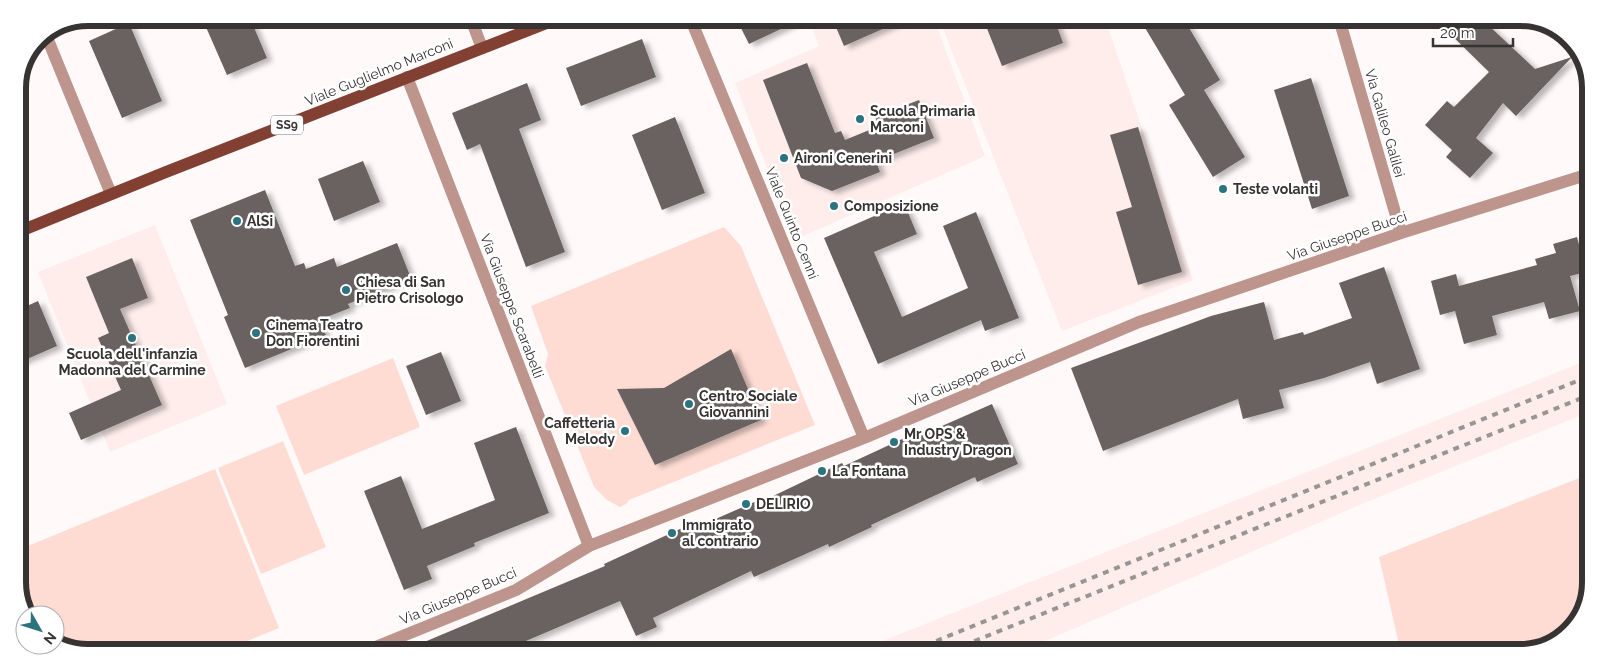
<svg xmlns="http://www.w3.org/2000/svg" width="1608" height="670" viewBox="0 0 1608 670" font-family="Raleway,sans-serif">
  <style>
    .built { fill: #feedea }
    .green { fill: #fedcd4 }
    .building { fill: #696261; filter: url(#shadow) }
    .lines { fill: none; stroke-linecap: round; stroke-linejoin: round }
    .minor { stroke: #bd958d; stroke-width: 12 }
    .major { stroke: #824033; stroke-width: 12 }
    .rail { stroke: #999594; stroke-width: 4; stroke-dasharray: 6 6; stroke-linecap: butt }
    .poi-dot { fill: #2c7380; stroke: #fff; stroke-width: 2 }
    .labels { text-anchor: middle; stroke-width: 5; stroke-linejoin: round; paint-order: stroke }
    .shield { fill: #fff; stroke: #727070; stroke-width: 1 }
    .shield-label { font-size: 12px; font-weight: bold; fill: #363332 }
    .street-label { font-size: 14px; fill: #363332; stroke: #fff }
    .poi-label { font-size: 14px; font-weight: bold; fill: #363332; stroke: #fff; text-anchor: start }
    .rim { fill: none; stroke: #363332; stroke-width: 6 }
  </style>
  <defs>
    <filter id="shadow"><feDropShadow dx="5.5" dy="3" stdDeviation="2.5" flood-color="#0004"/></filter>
  </defs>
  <rect width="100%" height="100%" fill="#fffaf9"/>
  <path class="built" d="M809,20L935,21L985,156L794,240L735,83L819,46Z
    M940,21H1106L1193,280L1062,331Z
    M155,225L227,404L110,452L38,272Z
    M1588,360L1587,413L1369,501L1022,651L860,650Z"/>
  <path class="green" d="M724,227L741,246L815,425L629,500L626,504L620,507L607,500L594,487L545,366L548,354L531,306Z
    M393,358L420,427L304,475L276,406Z
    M283,441L326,547L261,574L218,468Z
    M215,469L279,628L230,648L61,647L55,642V615H28L18,587V550Z
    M1587,475L1585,609L1559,640L1520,652H1398L1400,649L1379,557Z"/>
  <path class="building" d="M202,18H250L267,58L227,75Z
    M737,20H800L749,44Z
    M833,20H903L844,46Z
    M984,21H1055L1063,43L1002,66Z
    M1141,21H1185L1220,80L1204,90L1245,157L1213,177L1169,105L1185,95Z
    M1438,22L1486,23L1535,69L1572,57L1516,116L1503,103L1476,138L1493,153L1470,178L1446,157L1452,150L1425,125L1447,101L1454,107L1489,72Z
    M129,23L162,101L122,118L89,41Z
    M642,39L656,77L581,106L566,68Z
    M807,63L835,133L841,131L845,140L879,126L875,117L919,100L934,138L876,161L880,172L832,191L801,178L763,80Z
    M1311,78L1349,196L1312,209L1274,90Z
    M527,83L541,120L519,129L565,252L526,267L480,144L467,150L452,113Z
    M675,117L705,193L662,210L632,135Z
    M1138,127L1182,272L1138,285L1116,212L1132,207L1110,135Z
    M363,161L380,202L334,221L318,179Z
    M265,190L295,266L304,263L306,269L334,258L337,267L397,243L411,278L348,304L350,308L319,320L326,335L245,368L224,317L228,315L190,220Z
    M904,203L917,234L874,252L902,317L968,288L943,226L976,212L1019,318L985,331L981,320L878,364L824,238Z
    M1577,237L1586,272L1570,276L1580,311L1549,319L1544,302L1492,316L1497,335L1464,344L1455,311L1440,315L1431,281L1456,274L1459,286L1537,265L1535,259L1556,253L1553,244Z
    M132,258L148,298L120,309L162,405L81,440L69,413L121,390L98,338L109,333L86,277Z
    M1384,267L1420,369L1377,384L1370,362L1324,378L1279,390L1284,408L1243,419L1238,399L1103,451L1071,368L1211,316L1264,302L1274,340L1303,332L1304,335L1352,318L1339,283Z
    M38,301L57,346L18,363V310Z
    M731,349L761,420L655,465L617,389L664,388Z
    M441,352L461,401L426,415L406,366Z
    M992,404L1018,464L977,482L975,477L871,525L872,527L829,547L828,544L754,577L751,571L653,618L657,627L636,636L620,601L507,649L410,648L605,566L604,564L693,523L695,528L768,496L769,498L842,463L844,466L915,433L917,437Z
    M516,427L549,513L474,543L475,546L427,566L432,579L404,590L364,491L401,476L422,529L495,500L474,443Z"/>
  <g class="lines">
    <path class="minor" d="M471,19L482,48
      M691,20L864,438
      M1340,22L1401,233
      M46,35L111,194
      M407,77L589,546
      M373,648L516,590L589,546L864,438L1139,322L1401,233L1589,174"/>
    <path class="major" d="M18,232L166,172L557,19"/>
    <path class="rail" d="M914,650L1587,377
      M952,650L1587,396"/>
  </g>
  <g class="poi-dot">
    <circle cx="860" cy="119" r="5"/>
    <circle cx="784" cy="158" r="5"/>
    <circle cx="1223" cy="189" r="5"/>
    <circle cx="834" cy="206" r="5"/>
    <circle cx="237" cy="221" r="5"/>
    <circle cx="346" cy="290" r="5"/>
    <circle cx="256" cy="333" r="5"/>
    <circle cx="132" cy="338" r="5"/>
    <circle cx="689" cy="404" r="5"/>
    <circle cx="625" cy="431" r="5"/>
    <circle cx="894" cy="442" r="5"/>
    <circle cx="822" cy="471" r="5"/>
    <circle cx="746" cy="504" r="5"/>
    <circle cx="672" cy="533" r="5"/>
  </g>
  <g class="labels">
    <rect class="shield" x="271" y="115.5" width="32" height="19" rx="4"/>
    <g class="shield-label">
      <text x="287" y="129">SS9</text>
    </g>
    <g class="street-label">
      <text transform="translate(379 72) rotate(-22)" y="5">Viale Guglielmo Marconi</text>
      <text transform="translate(1385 123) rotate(74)" y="5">Via Galileo Galilei</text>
      <text transform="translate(792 223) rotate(68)" y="5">Viale Quinto Cenni</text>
      <text transform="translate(1347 236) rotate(-19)" y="5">Via Giuseppe Bucci</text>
      <text transform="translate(512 306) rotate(69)" y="5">Via Giuseppe Scarabelli</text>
      <text transform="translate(967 378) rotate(-23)" y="5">Via Giuseppe Bucci</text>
      <text transform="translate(458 596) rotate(-23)" y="5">Via Giuseppe Bucci</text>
    </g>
    <g class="poi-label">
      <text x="870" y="116">Scuola Primaria<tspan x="870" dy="16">Marconi</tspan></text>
      <text x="794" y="163">Aironi Cenerini</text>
      <text x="1233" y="194">Teste volanti</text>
      <text x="844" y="211">Composizione</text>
      <text x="247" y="226">AlSi</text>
      <text x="356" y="287">Chiesa di San<tspan x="356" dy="16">Pietro Crisologo</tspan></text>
      <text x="266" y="330">Cinema Teatro<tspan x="266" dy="16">Don Fiorentini</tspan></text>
      <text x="132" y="359" text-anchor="middle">Scuola dell'infanzia<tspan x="132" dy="16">Madonna del Carmine</tspan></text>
      <text x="699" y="401">Centro Sociale<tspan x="699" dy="16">Giovannini</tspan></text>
      <text x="615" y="428" text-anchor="end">Caffetteria<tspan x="615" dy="16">Melody</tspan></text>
      <text x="904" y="439">Mr OPS &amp;<tspan x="904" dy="16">Industry Dragon</tspan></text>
      <text x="832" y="476">La Fontana</text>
      <text x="756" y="509">DELIRIO</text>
      <text x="682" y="530">Immigrato<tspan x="682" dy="16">al contrario</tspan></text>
    </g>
  </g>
  <path d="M0 0H1608V670H0ZM88 26H1520A62 62 0 0 1 1582 88V582A62 62 0 0 1 1520 644H88A62 62 0 0 1 26 582V88A62 62 0 0 1 88 26Z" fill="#fff" fill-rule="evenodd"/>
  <path class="rim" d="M88 26H1520A62 62 0 0 1 1582 88V582A62 62 0 0 1 1520 644H88A62 62 0 0 1 26 582V88A62 62 0 0 1 88 26Z"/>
  <g transform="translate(40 630) rotate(129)"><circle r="24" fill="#ffffff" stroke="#afadad"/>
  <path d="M0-4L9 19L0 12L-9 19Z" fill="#2c7380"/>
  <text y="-8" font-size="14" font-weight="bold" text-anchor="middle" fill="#363332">N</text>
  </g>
  <path d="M1433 38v8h80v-8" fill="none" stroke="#363332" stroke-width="2.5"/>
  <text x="1440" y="38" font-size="15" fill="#363332" stroke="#ffffff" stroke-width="4" paint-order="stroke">20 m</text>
</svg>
